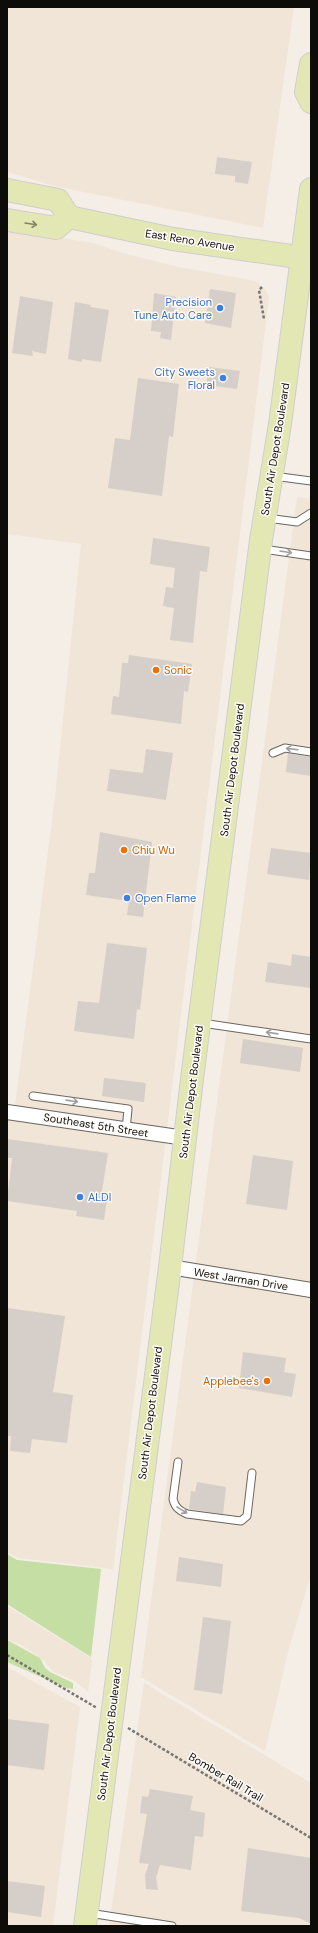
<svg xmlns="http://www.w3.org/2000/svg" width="318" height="1933" viewBox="0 0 318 1933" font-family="'DM Sans',sans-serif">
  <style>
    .built { fill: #f0e5d7 }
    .green { fill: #c4dea4 }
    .building { fill: #d6cec8 }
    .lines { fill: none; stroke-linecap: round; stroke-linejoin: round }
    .service-casing { stroke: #6a655e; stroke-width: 9 }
    .minor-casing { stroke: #6a655e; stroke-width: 16 }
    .primary-casing { stroke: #cfcece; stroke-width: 24 }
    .path { stroke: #797570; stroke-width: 2.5; stroke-dasharray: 3 2; stroke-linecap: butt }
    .service { stroke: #fff; stroke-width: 7 }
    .minor { stroke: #fff; stroke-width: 14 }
    .primary { stroke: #e3e7b3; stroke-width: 22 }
    .oneway { stroke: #838466 }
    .oneway2 { stroke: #9f9e9d }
    .shop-dot { fill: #3f7fe0; stroke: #fffcf9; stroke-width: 1.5 }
    .food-dot { fill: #e8710a; stroke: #fffcf9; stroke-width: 1.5 }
    .labels { text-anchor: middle; stroke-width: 3; stroke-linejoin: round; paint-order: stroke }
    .street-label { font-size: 11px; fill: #0e0c09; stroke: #fffcf9 }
    .shop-label { font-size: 11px; fill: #366cbe; stroke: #fffcf9; text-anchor: end }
    .food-label { font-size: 11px; fill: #c56008; stroke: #fffcf9; text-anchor: start }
  </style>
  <rect width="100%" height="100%" fill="#f4eee7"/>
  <path class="built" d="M7,7H294L263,228L54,186L7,172Z
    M7,229L93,243L126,254L174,266L256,281L265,289L269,297L113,1569L18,1558L7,1552V1120H13L30,991L55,797L81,544L7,534Z
    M297,497L311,499V1574L288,1652L265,1751L141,1677Z
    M7,1606L91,1658L92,1662L88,1692L75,1681L54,1672L41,1658L23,1646L7,1639Z
    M7,1667L80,1707L53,1926H7Z
    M144,1683L311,1783V1926H109Z"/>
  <path class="green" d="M7,1554L17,1560L101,1569L91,1657L7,1604Z
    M7,1640L40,1658L45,1668L50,1672L73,1683V1689L66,1688L7,1662Z"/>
  <path class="building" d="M217,157L252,162L248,184L235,182V176L215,174Z
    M210,289L236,293L231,328L205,323Z
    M154,293L176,297L171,340L160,338L161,332L151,331Z
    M20,296L53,302L46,354L32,351L33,356L12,353Z
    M75,302L91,305L90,307L109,310L101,362L82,359V362L68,359Z
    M209,367L240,371L237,389L206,385Z
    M138,378L179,384L173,437L169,436L162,496L108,488L115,438L130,440Z
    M153,538L210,547L207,572L200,571L193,643L170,640L174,608L163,606L166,587L173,588L175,568L150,564Z
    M129,655L192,664L188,692L184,691L181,724L111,714L113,696L119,697L122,663H128Z
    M146,749L173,753L166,800L107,791L110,769L143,773Z
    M288,753L311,757V776L286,772Z
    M100,832L152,842L143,917L127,915L129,901L86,895L89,873H95Z
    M271,848L311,853L309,880L267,874Z
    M107,943L147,948L140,1010L137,1009L134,1039L74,1031L78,1001L99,1003Z
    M292,954L311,957V988L265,982L268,962L291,966Z
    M243,1039L303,1048L300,1072L240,1063Z
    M104,1078L146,1083L144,1102L102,1096Z
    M7,1139L108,1153L102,1191L108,1192L104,1220L76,1216L77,1211L7,1201L12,1158H7Z
    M253,1155L293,1161L287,1210L246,1204Z
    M7,1308L65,1316L53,1392L73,1395L67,1443L32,1439L30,1453L10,1451L11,1436H7Z
    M243,1352L286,1358L284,1372L296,1374L292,1397L239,1388Z
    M197,1482L226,1487L223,1514L189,1509L191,1491L195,1492Z
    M179,1557L223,1564L221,1587L176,1581Z
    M203,1617L231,1621L222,1694L194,1690Z
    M7,1719L49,1724L44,1770L7,1765Z
    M150,1789L193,1796L190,1810L205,1813L203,1837L195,1836L191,1870L160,1865L156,1877L158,1890L146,1889L145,1875L149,1864L139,1863L147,1814L140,1813L142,1796L148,1797Z
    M248,1848L311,1858V1924L299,1918L241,1911Z
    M7,1881L45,1886L41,1917L7,1912Z"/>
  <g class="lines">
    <g class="service-casing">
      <path id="service" d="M273,476L311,481
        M267,518L297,522L311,513
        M263,549L311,556
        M273,753L285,748L311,752
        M202,1023L311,1039
        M33,1096L128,1109L126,1130
        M178,1462L173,1499C175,1508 180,1511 187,1514L241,1521L247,1516L252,1473
        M89,1913L172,1926"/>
    </g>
    <g class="minor-casing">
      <path id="minor" d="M7,1112L185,1138
        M170,1267L311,1290"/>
    </g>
    <g class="primary-casing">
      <path id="primary" d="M311,64L306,92L311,102
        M7,190L58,200L69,217L173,239L311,259
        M7,220L56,228L69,217
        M85,1926L170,1267L192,1079L261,540L280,424L311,189"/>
    </g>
    <path class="path" d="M262,287L259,290L264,319
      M7,1655L97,1708
      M128,1728L311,1838"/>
    <use href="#service" class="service"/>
    <use href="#minor" class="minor"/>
    <use href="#primary" class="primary"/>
  </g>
  <defs><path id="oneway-shaft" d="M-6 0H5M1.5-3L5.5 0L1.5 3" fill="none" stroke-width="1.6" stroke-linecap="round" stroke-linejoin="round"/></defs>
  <use class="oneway" href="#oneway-shaft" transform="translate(31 224) rotate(9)"/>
  <g class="oneway2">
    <use href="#oneway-shaft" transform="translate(286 552) rotate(9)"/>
    <use href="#oneway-shaft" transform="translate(292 749) rotate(-173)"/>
    <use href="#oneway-shaft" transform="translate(272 1033) rotate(-172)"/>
    <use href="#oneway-shaft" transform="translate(72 1101) rotate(8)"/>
    <use href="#oneway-shaft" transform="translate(182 1510) rotate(32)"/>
  </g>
  <g class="shop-dot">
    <circle cx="220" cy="308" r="4"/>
    <circle cx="223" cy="378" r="4"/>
    <circle cx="127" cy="898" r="4"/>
    <circle cx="80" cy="1197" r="4"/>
  </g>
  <g class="food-dot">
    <circle cx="156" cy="670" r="4"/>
    <circle cx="124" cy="850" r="4"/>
    <circle cx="267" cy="1381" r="4"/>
  </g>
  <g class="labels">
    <g class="street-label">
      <text transform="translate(190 240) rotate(9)" y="4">East Reno Avenue</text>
      <text transform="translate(275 449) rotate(-81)" y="4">South Air Depot Boulevard</text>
      <text transform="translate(232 770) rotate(-83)" y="4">South Air Depot Boulevard</text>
      <text transform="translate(191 1092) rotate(-83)" y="4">South Air Depot Boulevard</text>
      <text transform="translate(96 1125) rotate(9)" y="4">Southeast 5th Street</text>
      <text transform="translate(241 1279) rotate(9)" y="4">West Jarman Drive</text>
      <text transform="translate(150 1413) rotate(-83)" y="4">South Air Depot Boulevard</text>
      <text transform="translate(109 1734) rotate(-83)" y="4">South Air Depot Boulevard</text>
      <text transform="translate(226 1777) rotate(31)" y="4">Bomber Rail Trail</text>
    </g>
    <g class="shop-label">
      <text x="212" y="306">Precision<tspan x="212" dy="13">Tune Auto Care</tspan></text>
      <text x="215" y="376">City Sweets<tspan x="215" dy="13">Floral</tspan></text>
      <text x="135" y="902" text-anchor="start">Open Flame</text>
      <text x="88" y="1201" text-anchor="start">ALDI</text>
    </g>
    <g class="food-label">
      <text x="164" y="674">Sonic</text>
      <text x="132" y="854">Chiu Wu</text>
      <text x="259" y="1385" text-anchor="end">Applebee's</text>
    </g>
  </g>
  <rect width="318" height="1933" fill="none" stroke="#0e0c09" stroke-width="16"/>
</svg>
